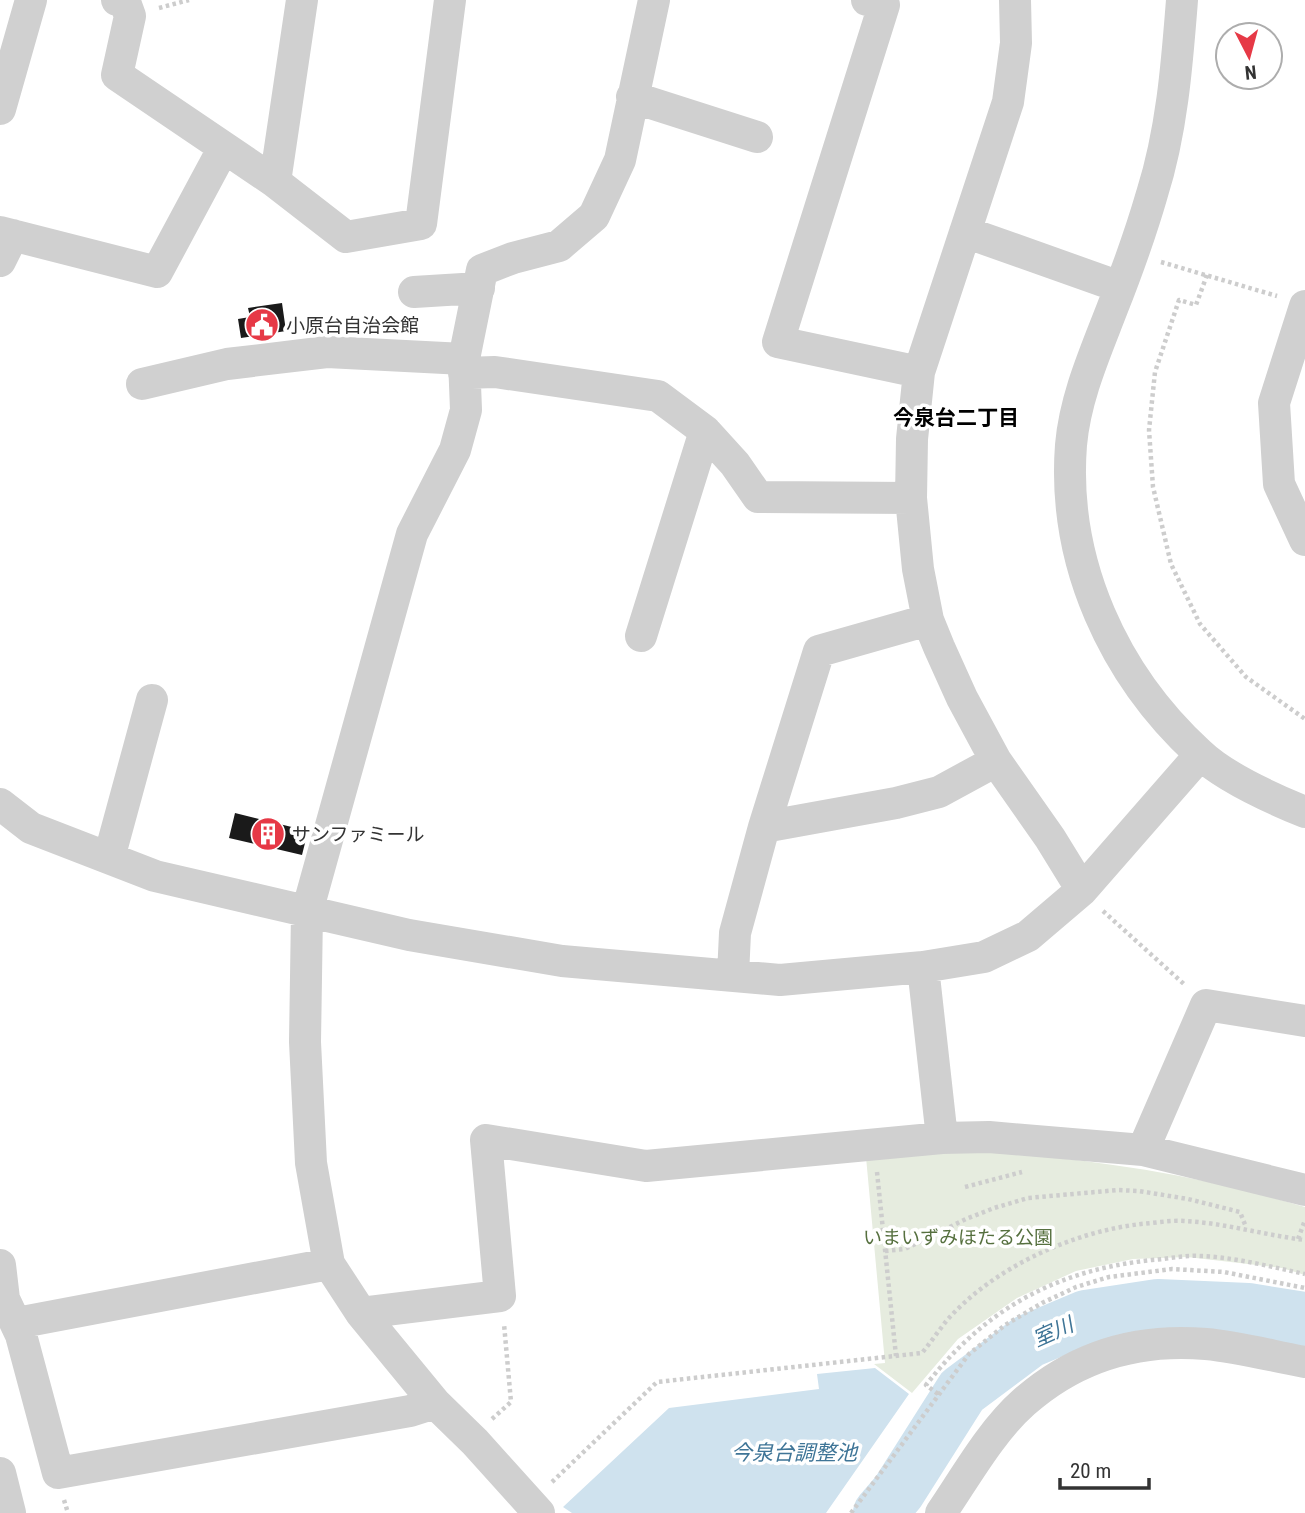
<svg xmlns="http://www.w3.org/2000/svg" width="1305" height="1513" viewBox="0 0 1305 1513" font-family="'Roboto Condensed','Noto Sans JP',sans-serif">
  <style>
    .green { fill: #e6ecdf }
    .water { fill: #cfe2ee }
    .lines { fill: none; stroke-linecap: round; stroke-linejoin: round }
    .river { stroke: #cfe2ee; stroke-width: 54 }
    .building { fill: #1a1a1a }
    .path { stroke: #cdcdcd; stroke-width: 4.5; stroke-dasharray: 3.5 3.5; stroke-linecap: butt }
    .minor { stroke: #d0d0d0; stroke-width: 32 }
    .labels { text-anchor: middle; stroke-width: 7; stroke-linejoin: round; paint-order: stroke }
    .poi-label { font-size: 19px; fill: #333; stroke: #fff; text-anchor: start }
    .park-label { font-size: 19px; fill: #56703f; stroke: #fff }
    .neighbourhood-label { font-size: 21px; font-weight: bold; fill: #000; stroke: #fff }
    .water-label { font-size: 21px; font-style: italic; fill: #3f7597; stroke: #fff }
  </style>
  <rect width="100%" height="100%" fill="#fff"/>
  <path class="green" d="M973,1151C1086,1158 1197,1174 1305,1207V1275L1282,1268L1187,1257L1133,1259L1076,1271L1017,1298L958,1339L912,1393L874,1364L885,1363L866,1157Z"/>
  <path class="water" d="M875,1368L909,1394L826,1513H572L563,1507L669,1408L819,1389L817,1374Z"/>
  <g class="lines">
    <path class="river" d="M880,1513L898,1492L962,1391L1029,1341L1086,1317L1158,1306L1248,1310L1305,1319"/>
  </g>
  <path class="building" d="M282,303L286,331L241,338L238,319L250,317L248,308Z
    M235,813L308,831L302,855L229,838Z"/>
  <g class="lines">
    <path class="path" d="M159,8L189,0
      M1161,262L1277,296
      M1207,275L1196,305L1179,300L1155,372L1149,430L1153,487L1171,564L1200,624L1246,677L1305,719
      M1103,911L1185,985
      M877,1172L896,1356
      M965,1187L1022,1172
      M1298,1239L1305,1220
      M885,1251L905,1249L966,1219L994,1208L1028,1198L1118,1190L1139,1191L1188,1199L1240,1212L1246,1227
      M938,1394L926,1385C985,1309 1056,1270 1152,1260C1168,1259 1184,1255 1200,1256C1235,1257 1271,1267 1305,1274
      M492,1419L511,1402L504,1324
      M552,1482L657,1382L922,1353C931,1342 939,1330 948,1319C995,1267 1072,1232 1141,1224C1155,1223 1170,1220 1184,1221C1225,1223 1264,1235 1305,1240
      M64,1500L68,1513
      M851,1513L969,1354L1005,1325L1042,1303L1076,1287L1109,1277L1172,1269L1224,1272L1305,1288"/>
    <path class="minor" d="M117,0L125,2L130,16L117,75L275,182L346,237L421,224L450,0
      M867,0L884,5L778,342L919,372
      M1015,0L1016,43L1008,102L919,372L912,439L911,498L918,569L928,620L939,647L962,698L996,761L1050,838L1082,890
      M1182,0C1177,64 1172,131 1152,194C1141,232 1127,271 1112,309C1095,353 1075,398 1071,445C1062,563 1114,675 1199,753C1224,777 1273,799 1305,812
      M632,97L757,137
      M0,109L31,0
      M275,182L302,0
      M0,232L157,272L223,149
      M965,232L1120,287
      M0,261L13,235
      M414,292L479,288
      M1305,306L1274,403L1279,484L1305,540
      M464,373L495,372L658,396L705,431L735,464L758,497L911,498
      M142,384L227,364L327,352L464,359
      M641,636L705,431
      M0,804L31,828L155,876L409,935L562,961L780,980L923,967L984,957L1028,936L1082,890L1200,755
      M764,827L896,803L939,792L996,761
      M109,858L152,700
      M923,967L942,1138
      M733,975L735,933L764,827L819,651L928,620
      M1143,1150L1206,1005L1305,1021
      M0,1265L4,1299L21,1335L58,1473L410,1411L435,1403
      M361,1313L500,1296L486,1140L646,1166L942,1138L989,1137L1143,1150L1305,1190
      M17,1323L329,1264
      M0,1473L10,1513
      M539,1513L475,1442L435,1403L361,1313L329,1264L311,1163L305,1042L307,912L412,534L455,450L466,410L464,359L482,270L513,258L559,246L594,216L620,160L654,0
      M941,1513C965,1478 991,1431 1024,1402C1075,1357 1137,1338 1206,1344C1239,1347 1272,1356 1305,1362"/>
  </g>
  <defs>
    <g id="civic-disc" transform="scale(1.75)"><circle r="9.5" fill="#e63946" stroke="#fff"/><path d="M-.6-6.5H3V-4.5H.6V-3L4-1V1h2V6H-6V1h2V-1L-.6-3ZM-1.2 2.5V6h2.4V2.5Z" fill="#fff"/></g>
    <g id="building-disc" transform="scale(1.75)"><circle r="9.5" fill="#e63946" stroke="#fff"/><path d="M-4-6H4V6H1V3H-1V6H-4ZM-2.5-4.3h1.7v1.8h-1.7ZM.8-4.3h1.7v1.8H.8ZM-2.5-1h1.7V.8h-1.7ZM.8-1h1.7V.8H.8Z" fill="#fff"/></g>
  </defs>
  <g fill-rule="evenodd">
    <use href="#civic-disc" x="262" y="325"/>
    <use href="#building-disc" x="268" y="834"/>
  </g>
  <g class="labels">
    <g class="poi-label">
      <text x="286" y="332">小原台自治会館</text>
      <text x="292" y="841">サンファミール</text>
    </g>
    <g class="park-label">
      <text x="958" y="1244">いまいずみほたる公園</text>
    </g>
    <g class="neighbourhood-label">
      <text x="956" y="425">今泉台二丁目</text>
    </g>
    <g class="water-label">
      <text transform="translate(1053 1332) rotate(-24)" y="7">室川</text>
      <text x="794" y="1460">今泉台調整池</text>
    </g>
  </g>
  <g transform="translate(1249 56) rotate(174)"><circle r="33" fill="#ffffff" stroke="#adadad" stroke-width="2"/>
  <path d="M0-5L12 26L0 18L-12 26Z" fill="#e63946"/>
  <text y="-10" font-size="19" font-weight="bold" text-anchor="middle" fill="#333333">N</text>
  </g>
  <path d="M1060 1478v10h89v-10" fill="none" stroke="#333333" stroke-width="3.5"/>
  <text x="1070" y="1478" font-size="21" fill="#333333" stroke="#ffffff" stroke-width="5" paint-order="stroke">20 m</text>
</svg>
